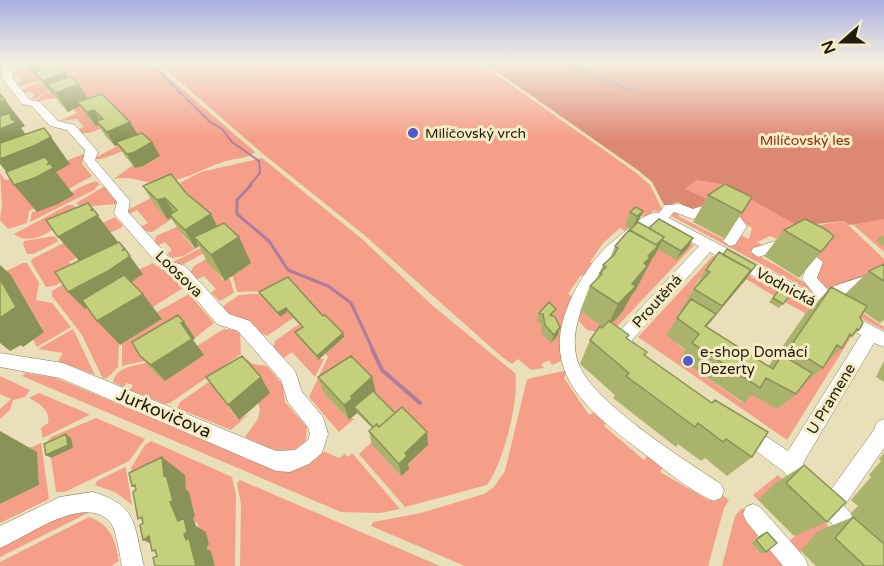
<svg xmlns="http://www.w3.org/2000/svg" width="884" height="566" viewBox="0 0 884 566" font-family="'Varela Round',sans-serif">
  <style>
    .green { fill: #f59e88 }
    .forest { fill: #dd8873 }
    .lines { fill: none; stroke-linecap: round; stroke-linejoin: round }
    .stream-far2 { stroke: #af7c9e; stroke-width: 2 }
    .stream-far1 { stroke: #af7c9e; stroke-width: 3 }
    .stream { stroke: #af7c9e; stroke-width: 4 }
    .minor-casing { stroke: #897f5c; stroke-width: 1 }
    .minor { fill: #fff; fill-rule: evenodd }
    .wall { fill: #a9b36b }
    .shaded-wall { fill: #899257 }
    .building { fill: #c4d07c; stroke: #899257; stroke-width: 1.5 }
    .poi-dot { fill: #525ad1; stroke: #f6edc6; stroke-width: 2 }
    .labels { text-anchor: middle; stroke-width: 6; stroke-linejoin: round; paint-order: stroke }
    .far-poi-label { font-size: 14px; fill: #201c0e; stroke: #f6edc6; text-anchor: start }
    .far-park-label { font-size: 14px; fill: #902d12; stroke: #f6edc6 }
    .street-label { font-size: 15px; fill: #201c0e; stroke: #f6edc6 }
    .poi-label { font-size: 15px; fill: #201c0e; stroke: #f6edc6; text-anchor: start }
    .near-street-label { font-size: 18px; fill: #201c0e; stroke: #f6edc6 }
  </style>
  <rect width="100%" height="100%" fill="#e9dfb9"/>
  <path class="green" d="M37,61H150L255,152C249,158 238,158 230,160C206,166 183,182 159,183C142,184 135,175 114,179L133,165L137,168L159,156L150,147L140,151L132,148L101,159H93L138,135L109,108L93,115L88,109L79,112L86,110L90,114L86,116L95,125L101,123L105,127L89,133H81L77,130L84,127L77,119L59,121L77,113L73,108L89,102L82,95L35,101L47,92L52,94L72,85L66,79L44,85L48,91L35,99L31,98L35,96L31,91L24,93L22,91L24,89L47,80L18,86L16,84L22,81L17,75L12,77V74Z
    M156,61H473L493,72L635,172L650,185L662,209L658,212L654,210L646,218L638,214L629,233L620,228L603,243L590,262L595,266L587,277L581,275L568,294L573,297L569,309H567L561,361L552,365L549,360L541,364L544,368L531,370L518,359L512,364L502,357L363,234L262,153Z
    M84,154L82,164L92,176L29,211L27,223L8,229L0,220L2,205L0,173L5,180L55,170L68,165V160Z
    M262,158L362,239L433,306L515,373C520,398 503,464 487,485L405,507L359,454L374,440L375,448L401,476L407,466L425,448L404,422L374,395L375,392L324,393L346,417L354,419L339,432L309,397L328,357L324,352L344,338L267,291L237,292L233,277L204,253L182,265L173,262L203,247L217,234L154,204L167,218L176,216L152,232L144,231L140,227L148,223L137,210L129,214L124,212L201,172Z
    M696,180L725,185L775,213L813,226L844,221L884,259V285L863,280L832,288L836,295L884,327V330L830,302L781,241L770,236L757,242L764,246L751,252C767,260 809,282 818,295L668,214L669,211H682L678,216L735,245L740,235L749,239L752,228L684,189Z
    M97,181L100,185L95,187L96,189L30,222L32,212C60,207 68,188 97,181Z
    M105,186L119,201L117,204L81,207L76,203Z
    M68,205H73L78,209C64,222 34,250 14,234Z
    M115,217L123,226L119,229L69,248L76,258L69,262L76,275L54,286L46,287L31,262L32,259Z
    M884,218V252L849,221Z
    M183,224L181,234L193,247H199L183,256L172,258L167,254L172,250L165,242L157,246L154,243L156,236Z
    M655,225L694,245L610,334L587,330L579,321L580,311L606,329Z
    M54,236L58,240L57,242L33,254H27L23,244L24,241Z
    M713,256L778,291L774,296L746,279L700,277L690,295L693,297L678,314L677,344L687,351L680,359L743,403L750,393L763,401L805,313L785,302L789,295L845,326L851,337L787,440L638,337Z
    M208,258L209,263L223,280L230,279L234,293L220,301L211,293L216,289L204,276L196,280L190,273L194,266Z
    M23,263H27L39,283L36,300L52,303L71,327L37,347L33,339L44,331L11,275L0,274Z
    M153,263C163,272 175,276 183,288L110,334L119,343L118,367L107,378L103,379L82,335L52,296V291L67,282L85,309L141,276L140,269Z
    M266,293L263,298L278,315L280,317L286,310L293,318L267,336L233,318L222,307L239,295Z
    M189,294L214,323L195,338L191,332L148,360L122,366V344L162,319L157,312Z
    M299,324L307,333L298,336L299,338L316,358L324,359L315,377L292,352L282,359L273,348L275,341Z
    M73,329L95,375L58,361L63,353L38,349Z
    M224,329L235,330L240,334L241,354L170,403L165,404L130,390L133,385L127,383L123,387L113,382C116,366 136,366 149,362L165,381L204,355L197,346Z
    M242,356L253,364L267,366L283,385L285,402L307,427L306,440C291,463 264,445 245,437L258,419L260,409Z
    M568,370L564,378L589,415L597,411L608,420L604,426L644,460L651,452L665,463L660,472L710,501L717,491L729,500L724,508L708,566H465L371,526L373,522L421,513L484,494L494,487L505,471L527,379Z
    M25,373L56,378L271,468L325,452L339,458L345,454L348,457L352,453L400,509L380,513L341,512L22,376Z
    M0,376L30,390L25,397L13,400L10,410L0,419V409L11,399L0,394Z
    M213,379L220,395L237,418L239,420L249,414L231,430L177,408L180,402Z
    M39,393L89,414V415L43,438L41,428L48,423C51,411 39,403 29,398Z
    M96,418L145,439L129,461L65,492H56L51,458L73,448L47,447V442L51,437Z
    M151,441L232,477L236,495L235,566H215L211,552L208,553L207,547L209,545L200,535L197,522L194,523L193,518L195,516L189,493H186L184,475L161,536L145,538L131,468L145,445Z
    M41,443L49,499L0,523V504L39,485L37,452L0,460Z
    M125,467L126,468L132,505L115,492L95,485L97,481Z
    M778,475L804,499L855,556L801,551L796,556L786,545L812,518L758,500L753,495Z
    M240,480L440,566H240L241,504L237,483Z
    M742,508L748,511L759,535L751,543L761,554L769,547L784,566H722L735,516Z
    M73,512H90L0,557V543Z
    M89,517C111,525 115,539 119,561L111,566H0V562Z"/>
  <path class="forest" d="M478,61H884V219L849,225L844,221L798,226L725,185L696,180L685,189L705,198L708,205L693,211L678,202L665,207L652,182L639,171L502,75Z"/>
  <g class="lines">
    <path class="stream-far2" d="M129,61L159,72L210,122L222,129L232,142L259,161L260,173L249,186
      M557,61L635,92"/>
    <path class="stream-far1" d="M251,185L237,200V214L269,241L288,270L328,286L351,303L373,350"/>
    <path class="stream" d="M372,349L382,370L420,403"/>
    <g class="minor-casing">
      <path id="minor" d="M0,61H4L13,73V79L30,100L40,102L58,121L75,125L98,152L95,160L130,201L128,212L173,262L185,266L229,314L250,321L295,371L302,392L323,417L328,434L322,453L309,464L290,472L276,471L60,378L0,367V353L63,363L276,451L295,450L308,440L310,434L308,427L288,402L281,380L238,331L217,324L175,274L163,270L116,216L114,213L117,202L83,160L85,150L67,130L50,126L32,106L22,104L3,79Z
        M711,203L740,217L747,226L735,245L730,246L723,241L733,226L710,212L693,219L674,212L669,218L815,295L802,279L808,264C787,249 782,250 758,257L751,252L753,248L776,241H789L805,248L823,262L817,278L828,290L831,304L884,332V347L874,343L803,463L830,491L874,430L877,422L884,419V448L844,506L884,548V566H871L784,472L739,438L737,432L739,426L746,423L788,451L861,335L710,252L632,340L638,347L636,352L630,354L615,346L613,341L615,336L699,246L656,222C643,233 629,242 617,254C592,279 564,329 579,365C594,403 686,461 721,484L724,491L721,498L714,501C688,490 664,469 642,452C589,411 536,373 571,299C582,276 596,254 617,238C627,230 647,210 659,213L665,205L680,204L693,209Z
        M865,276L884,286V300L863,288L839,296L834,294L831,290L834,286Z
        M93,492C139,506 133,524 144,566H122C120,556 116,528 110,522C84,493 27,537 0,548V526L60,497Z
        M753,504L760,507L805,558L808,566H783L746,521L743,514L746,507Z"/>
    </g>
    <use href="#minor" class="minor"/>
  </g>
  <path class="wall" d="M21,61H54L68,78L79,84L88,99L138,135L152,142L160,156L143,166L135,168L125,156L118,145L115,146L105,135L98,125L96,126L86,116L80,106L68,112L59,102L53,93L52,94L44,86L38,77H36L24,63H23Z
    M143,186L186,193L211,214L217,226L239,237L251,263L225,281L208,263L199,246L195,248L181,233L171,218L167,219L154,204Z
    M708,195L752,197L725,239L693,222Z
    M636,207L638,222L649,228L693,238L688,248L676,260L658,249L643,275L635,291L631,296L623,311L612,324L752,457L727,476L705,458L701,461L678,444L676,447L613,398L615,395L580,364L590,340L603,327L580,311L590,286L597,278L603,265L610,258L615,246L623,236L630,229L625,226L630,212Z
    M784,230L821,252L799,278L764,256Z
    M884,236V246L876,241L880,237Z
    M709,264L746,279L706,327L768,367L806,313L831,287L844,295L869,271L884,264V320L880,323L864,312L860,317L859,330L845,342L842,348L828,360L823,368L804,383L796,394L777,409L752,395L744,403L680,359L686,350L666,335L679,315H678Z
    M781,287L783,304L779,308L769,302Z
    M259,292L323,316L343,333L344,337L318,360L297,336L295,332L302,327L287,312L280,317L261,296Z
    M556,309L553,316L558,335L551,343L542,334L541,323L537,322L539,313Z
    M184,322L195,338L193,340L204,355L165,381L154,372L140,356Z
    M884,361V382L876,377Z
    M318,377H372L376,393H375L428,445L408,464L409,469L401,476L372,445L369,431L372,428L356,412L357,413L349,420L324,393Z
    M884,453V566H816L801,551L818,531L853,517L850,514L858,506L851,500L871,477L869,475L881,461L879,459Z
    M804,465L827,522L794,536L758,500L775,483Z
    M767,532L766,552L761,554L751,543L762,534Z"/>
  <path class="shaded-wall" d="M34,63L43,76L35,73L38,77H36L27,64Z
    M65,72L73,85L47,84L53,93L52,94L43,81Z
    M79,84L90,102H77L80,106L68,112L56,93Z
    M0,95L5,100L25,126L21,128L34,145L51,137L70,164L56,172L74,195L58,204L37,212L14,185L17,184L0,164Z
    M94,110L102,124L96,121L98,125L96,126L87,112Z
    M130,122L138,135L116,142L118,145L115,146L107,132Z
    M152,142L160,156L143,166L135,168L127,154Z
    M165,198L176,216L170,215L171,218L167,219L157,200Z
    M92,208L118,242L81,263L58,237Z
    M643,211L637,225L632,230L637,216Z
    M211,214L220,232L194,237L199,246L195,248L185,230Z
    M239,237L251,263L225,281L211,255Z
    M664,237L655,255L652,259L635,291L631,296L623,311L606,329L618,304L648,256Z
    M693,238L688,248L676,260L681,251Z
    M124,248L143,274L123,288L85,309L68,292L122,251Z
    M0,265L11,275L44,332L23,347L21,345L10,351L0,343Z
    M756,265L746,279L693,343L722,306Z
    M143,294L162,319L120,345L97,321Z
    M286,308L287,312L280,317L278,313Z
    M184,322L195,338L193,340L204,355L165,381L151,365L181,323Z
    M560,327L558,335L551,343L554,335Z
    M343,333L344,337L318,360L317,356Z
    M261,377L270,393L239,420L228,405Z
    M372,377L376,393L357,410L355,408L357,413L349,420L344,405L351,396Z
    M0,431L37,452L39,485L0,504Z
    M427,432L428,445L408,464L409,469L401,476L399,464L405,453Z
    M66,434L71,438L73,448L51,458L46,455Z
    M162,457L185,475L186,490L189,492L195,516L193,518L196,526L206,532L209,545L207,547V549L211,551L215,566H196L170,502L164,476Z
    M149,536L169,552L143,540Z"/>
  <path class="building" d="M24,61H54L65,72L43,81L35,73L41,70L34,63L27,64Z
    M71,77L79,84L56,93L47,84Z
    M0,94L5,100L0,102Z
    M102,94L130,122L107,132L96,121L103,119L94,110L87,112L77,102Z
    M10,113L11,119L17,122L0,129V116Z
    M44,128L51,137L36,145L0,159V143Z
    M142,133L152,142L135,152L127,154L116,142Z
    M45,157L49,162L47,165L50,163L53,168L37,177L14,185L6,172Z
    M171,174L186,193L211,214L185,230L170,215L177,210L165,198L157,200L143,186Z
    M725,184L752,197L742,213L708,195Z
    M88,203L92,208L91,211L93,209L98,215L58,237L46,220Z
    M636,207L643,211L637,216L630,212Z
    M659,219L693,238L681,251L662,240L664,237L649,228Z
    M805,219L825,229L834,236L821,252L784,230Z
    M638,222L664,237L656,245L630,230Z
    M224,223L239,237L211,255L194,237Z
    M629,230L658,246L648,256L650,258L644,263L647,266L632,284L636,286L618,304L590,286L602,274L600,273L606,267L603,265L614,255L618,248L615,246Z
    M119,242L124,248L122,251L125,249L130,256L108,271L68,292L55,272Z
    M727,249L756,265L742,283L751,270L723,255Z
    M719,252L751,270L722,306L694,289L710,272L706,270Z
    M884,264V281L869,271Z
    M124,275L143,294L97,321L82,300Z
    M288,277L323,316L325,315L343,333L317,356L295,332L303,327L286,308L278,313L259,292Z
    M0,279L16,307L0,318Z
    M781,287L792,293L783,304L773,298Z
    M831,287L867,306L860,317L863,323L859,330L857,329L852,336L850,334L842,348L837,345L823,368L790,347Z
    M691,299L716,314L705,326L773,369L782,355L812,373L796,394L766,378L760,388L692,343L699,334L677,318Z
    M549,302L556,309L550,315L555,317L560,327L554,335L545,325L543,314L539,313Z
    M178,315L184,322L181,323L192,339L151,365L140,356L132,342Z
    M609,321L629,335L626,338L647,352L644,355L712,403L715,400L768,432L752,457L726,439L723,442L698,423L695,427L626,376L629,373L590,340L600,326L602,328Z
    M242,356L261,377L228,405L206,377Z
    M351,356L372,377L351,396L352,399L344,405L318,377Z
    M373,391L395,413L379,427L377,424L373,427L354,407Z
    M402,407L427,432L405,453L407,456L399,464L369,431L377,424L379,427Z
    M66,434L68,445L46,455L44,444Z
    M162,457L164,476L166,475L173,501L170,502L178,521L184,518L187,532L184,534L186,540L189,538L196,566H155L153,558L157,556L155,550L152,551L149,536L143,540L140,525L143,523L142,517L138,519L133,492L136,490L135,485L132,486L129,473Z
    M804,465L846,502L827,522L786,483Z
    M853,517L884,544V566H865L835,538Z
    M767,532L777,543L766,552L756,540Z"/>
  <linearGradient id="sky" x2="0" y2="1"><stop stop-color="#a9aee3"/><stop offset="0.44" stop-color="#f5f1e0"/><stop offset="1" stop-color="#f5f1e0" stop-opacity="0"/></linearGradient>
  <rect width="884" height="140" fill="url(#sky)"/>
  <g class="poi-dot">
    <circle cx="413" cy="133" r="6"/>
    <circle cx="688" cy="361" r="6"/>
  </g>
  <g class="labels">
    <g class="far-poi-label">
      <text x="425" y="138">Milíčovský vrch</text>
    </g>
    <g class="far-park-label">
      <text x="805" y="145">Milíčovský les</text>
    </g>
    <g class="street-label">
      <text transform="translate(179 274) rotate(44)" y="5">Loosova</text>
      <text transform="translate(786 287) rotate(28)" y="5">Vodnická</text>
      <text transform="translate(657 301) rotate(-48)" y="5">Proutěná</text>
      <text transform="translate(831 399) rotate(-59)" y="5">U Pramene</text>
    </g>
    <g class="poi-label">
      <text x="700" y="357">e-shop Domácí<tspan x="700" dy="17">Dezerty</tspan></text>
    </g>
    <g class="near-street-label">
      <text transform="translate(164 413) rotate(23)" y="6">Jurkovičova</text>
    </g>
  </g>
  <g transform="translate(842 42) rotate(249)" stroke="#f6edc6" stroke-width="4.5" paint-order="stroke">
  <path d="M0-4.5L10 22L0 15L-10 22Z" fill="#201c0e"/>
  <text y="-9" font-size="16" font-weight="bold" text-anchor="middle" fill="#201c0e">N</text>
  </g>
</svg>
